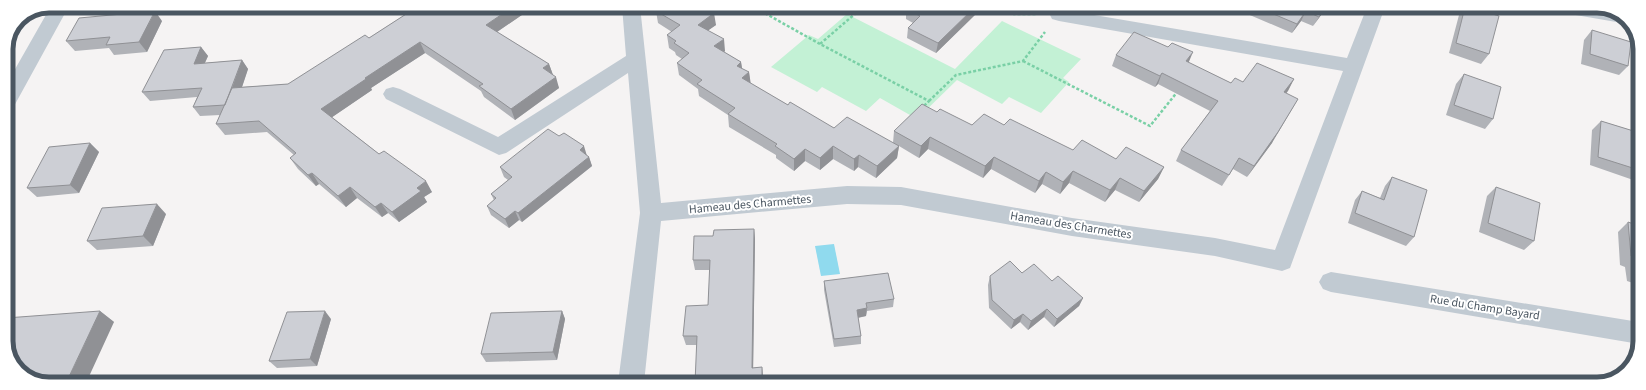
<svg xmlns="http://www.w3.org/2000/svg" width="1646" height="390" viewBox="0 0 1646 390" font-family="'Source Sans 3',sans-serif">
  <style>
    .green { fill: #c3f1d5 }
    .water { fill: #90daee }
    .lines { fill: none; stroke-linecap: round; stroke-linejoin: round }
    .path { stroke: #7ad0a6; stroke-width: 2.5; stroke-dasharray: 3 2; stroke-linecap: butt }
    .minor { fill: #c1cad2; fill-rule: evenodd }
    .wall { fill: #b0b2b7 }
    .shaded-wall { fill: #909195 }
    .building { fill: #cdcfd5; stroke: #909195 }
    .labels { text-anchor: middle; stroke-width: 4; stroke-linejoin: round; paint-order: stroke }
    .street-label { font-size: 12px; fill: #4a5661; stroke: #fff }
    .rim { fill: none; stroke: #4a5661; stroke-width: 5 }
  </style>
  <rect width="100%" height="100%" fill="#f5f3f3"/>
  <path class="green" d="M847,14L955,69L1002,21L1081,59L1063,78L1069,82L1041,113L1009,97L1002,104L957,80L917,119L880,98L866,111L822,87L817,92L771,67L809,35L818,39Z"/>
  <path class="water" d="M834,244L840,274L821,276L815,246Z"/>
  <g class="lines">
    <path class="path" d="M752,6L820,44
      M864,6L820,44L929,101L922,108
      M999,7L1014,14H1037
      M1023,61L1150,126L1178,91
      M929,101L956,75L1023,61L1045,32"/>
    <path class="minor" d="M51,6H69L13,108L6,110V85Z
      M622,6H640L661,203L847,186L901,187L1072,218L1215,238L1275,250L1343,71L1059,21L1052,19L1050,15L1052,11L1059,9L1347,58L1367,7H1385L1290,268L1282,271L1215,256L1072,236L901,205L847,204L661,221L644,383H618L640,213L628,73L506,153L499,155L386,99L383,94L386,89L393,87L400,89L498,137L626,56Z
      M1555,7L1608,8L1629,21L1622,23L1564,13L1557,11Z
      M1331,272L1639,322V344L1331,292L1323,289L1319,282L1323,275Z"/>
  </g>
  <path class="wall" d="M410,6H535L497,32L549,64L553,75L559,88L515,120L484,97L481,91L425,53L371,88L372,90L332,117L379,154L432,192L424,197L427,202L399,222L388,213L382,217L357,198L346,207L319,184L316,186L298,169L290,158L294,155L267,132L225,135L216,124L220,115L200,116L193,107L197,97L150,101L142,92L201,47L208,56L205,63L242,60L248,69L242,87L288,84L369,38L414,9Z
    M656,6H703L716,25L708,30L725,51L724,52L741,62L742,69L749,72L750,83L788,105L834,128L893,143L894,131L937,112L972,125H1004L1073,150L1116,159L1164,167L1158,179L1139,202L1115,190L1105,202L1069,183L1060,194L1042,184L1035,193L991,169L983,178L928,149L919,158L899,146L897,158L876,178L858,167L854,171L833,159L820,170L805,161L794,171L776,158V155L729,127L728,115L699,96L698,89L679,75L677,63L682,59L676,55L675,52L669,48L667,35L672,32L658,23L656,11L660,8Z
    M821,6H848L837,15Z
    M1158,7H1181L1175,14Z
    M1231,7H1327L1313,26L1301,21L1292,33Z
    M1465,7H1470L1489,54L1481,64L1449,53L1459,15Z
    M906,9L979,11L936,53L907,38L908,28L913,23L906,19Z
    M162,21L147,52L114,55L109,48L75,51L66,41Z
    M1592,30L1628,66L1619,75L1581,64L1584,40Z
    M1116,55L1189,63L1231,83L1294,79L1286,93L1272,143L1247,177L1233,169L1222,186L1176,161L1181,150L1210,111L1158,84L1155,87L1112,66Z
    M1464,74L1493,119L1485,129L1446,115L1456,84Z
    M1601,121L1640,133L1639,182L1590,165L1592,130Z
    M90,143L99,152L79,193L37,197L27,188Z
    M587,156L589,157L592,166L522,222L519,220L509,228L491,215L487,206L494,200L491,194L508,180L504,177L500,167Z
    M1392,177L1414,237L1406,246L1348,223L1355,200L1362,191L1380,198L1385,186Z
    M1496,187L1534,241L1524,250L1479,232L1487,196Z
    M166,214L153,246L97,250L87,241Z
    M1628,222L1639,226V285L1627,281L1625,267L1620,265L1618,232Z
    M754,229L755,239L753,368L762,367L763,377L696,345H686L683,336L708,305L710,270H695L693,260L713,236Z
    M1022,273L1052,281L1083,298L1079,306L1054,327L1044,317L1028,330L1020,322L1011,329L989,308L988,285L990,276Z
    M824,281L894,299L893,307L867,311L866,316L858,318L861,336V344L834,347L824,290Z
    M100,311L114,322L17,369L6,346Z
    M562,311L565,319L557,360L486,362L481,354Z
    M331,319L317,366L277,368L269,361Z
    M1457,376L1502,384H1448Z"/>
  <path class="shaded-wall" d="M514,6H535L491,36L486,25Z
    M837,6H848L837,15Z
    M975,7H980L979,11L936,53L938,43Z
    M1178,7H1181L1175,14Z
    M1326,7H1327L1313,26L1319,17Z
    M155,11L162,21L147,52L139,42Z
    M1306,11L1301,21L1292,33L1297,24Z
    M714,13L716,25L699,37L698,25Z
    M724,39L725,51L716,59L714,46Z
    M420,42L425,53L371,88L372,90L328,120L321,109L365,78Z
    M201,47L208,56L200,73L194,64Z
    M1193,52L1188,64L1186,61Z
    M242,60L248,69L233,114L226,105Z
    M741,62L743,74L737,66Z
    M549,64L553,75L543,68Z
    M749,72L751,85L742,78Z
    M1162,73L1158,84L1155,87L1160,76Z
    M556,77L559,88L515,120L511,109Z
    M1294,79L1288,91L1278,104L1284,92Z
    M1298,99L1272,143L1247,177L1254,166Z
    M930,137L928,149L919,158L921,146Z
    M90,143L99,152L79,193L70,185Z
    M584,146L587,156L580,150Z
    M833,146V159L820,170V158Z
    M899,146L897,158L876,178L877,166Z
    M805,149V161L794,171V159Z
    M859,155L858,167L854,171V159Z
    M589,157L592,166L522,222L518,213Z
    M994,157L991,169L983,178L985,166Z
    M1164,167L1158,179L1139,202L1144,191Z
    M1073,171L1069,183L1060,194L1063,182Z
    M1046,172L1042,184L1035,193L1039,181Z
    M312,173L319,184L316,186L308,175Z
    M1120,178L1115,190L1105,202L1110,190Z
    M426,181L432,192L424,197L427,202L399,222L392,212L417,188Z
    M350,187L357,198L346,207L338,196Z
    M381,203L388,213L382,217L375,207Z
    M157,204L166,214L153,246L143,236Z
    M515,211L519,220L509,228L505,219Z
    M754,229L755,239L753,377L752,368Z
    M1083,298L1079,306L1054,327L1057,319Z
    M867,308L866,316L856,318L857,310Z
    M1047,309L1044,317L1028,330L1031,321Z
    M100,311L114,322L86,383H66Z
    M325,311L331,319L317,366L310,359Z
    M562,311L565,319L557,360L553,352Z
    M1023,314L1020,322L1011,329L1014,320Z
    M762,367L763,377V384H762Z"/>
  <path class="building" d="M416,6H514L486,25L549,64L543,68L556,77L511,109L479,86L483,84L420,42L365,78L366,79L321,109L379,154L384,151L426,181L417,188L421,191L392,212L381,203L375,207L350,187L338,196L312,173L308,175L290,158L296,153L259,121L216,124L232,88L288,84L365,35L369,38L417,7Z
    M663,6H703L714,13L698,25L724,39L714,46L741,62L737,66L749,72L742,78L788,105L790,102L834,128L847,117L899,146L877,166L859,155L854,159L833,146L820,158L805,149L794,159L775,146L777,144L728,114L735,108L697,84L702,80L677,63L689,53L674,43L676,41L667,35L680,25L656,11Z
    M909,6L975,7L938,43L908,28L920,16L906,9Z
    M1257,7H1326L1319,17L1306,11L1297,24Z
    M1465,7H1470L1499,16L1489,54L1456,43Z
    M155,11L139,42L106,45L110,37L66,41L79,18Z
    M1592,30L1631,42L1628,66L1590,54Z
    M1134,32L1168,47L1172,43L1193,52L1186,61L1231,83L1235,78L1243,82L1257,63L1294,79L1284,92L1298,99L1278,132L1254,166L1239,158L1229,175L1181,150L1218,101L1162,73L1160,76L1116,55Z
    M201,47L194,64L242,60L231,89L225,105L193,107L202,88L142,92L164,50Z
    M1464,74L1501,87L1493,119L1454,105Z
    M922,104L937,112L940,109L972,125L984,114L1004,125L1010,119L1073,150L1082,140L1116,159L1126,147L1164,167L1144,191L1120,178L1110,190L1073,171L1063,182L1046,172L1039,181L994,157L985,166L930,137L921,146L894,131Z
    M1601,121L1640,133L1639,170L1598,157Z
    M548,129L559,136L564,133L584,146L580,150L589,157L518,213L515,211L505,219L487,206L496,198L491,194L512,177L500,167Z
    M90,143L70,185L27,188L49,147Z
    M1392,177L1427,190L1414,237L1355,213L1362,191L1384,200Z
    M1496,187L1540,203L1534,241L1488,223Z
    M157,204L143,236L87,241L102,208Z
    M1628,222L1639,226V273L1638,272L1636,258L1631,256Z
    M754,229L752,368L762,367V384L695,383L697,336H683L686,306L708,305L710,260H693L694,236H713L714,230Z
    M1010,261L1022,273L1034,264L1052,281L1058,276L1083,298L1057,319L1047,309L1031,321L1023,314L1014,320L992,300L990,276Z
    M888,273L894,299L866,303L867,308L857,310L861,336L834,339L824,281Z
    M100,311L66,383H41L17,369L14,362L16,356L11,357L6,346V318Z
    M325,311L310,359L269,361L287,312Z
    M562,311L553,352L481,354L491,313Z
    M1457,376L1502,384H1459Z
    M1033,377L1057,384H1031Z"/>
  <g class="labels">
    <g class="street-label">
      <text transform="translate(750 204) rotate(-5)" y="4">Hameau des Charmettes</text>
      <text transform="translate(1071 225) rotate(9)" y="4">Hameau des Charmettes</text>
      <text transform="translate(1485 307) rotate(9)" y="4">Rue du Champ Bayard</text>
    </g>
  </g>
  <path d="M0 0H1646V390H0ZM49 13H1597A36 36 0 0 1 1633 49V341A36 36 0 0 1 1597 377H49A36 36 0 0 1 13 341V49A36 36 0 0 1 49 13Z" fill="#fff" fill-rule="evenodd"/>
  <path class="rim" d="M49 13H1597A36 36 0 0 1 1633 49V341A36 36 0 0 1 1597 377H49A36 36 0 0 1 13 341V49A36 36 0 0 1 49 13Z"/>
</svg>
